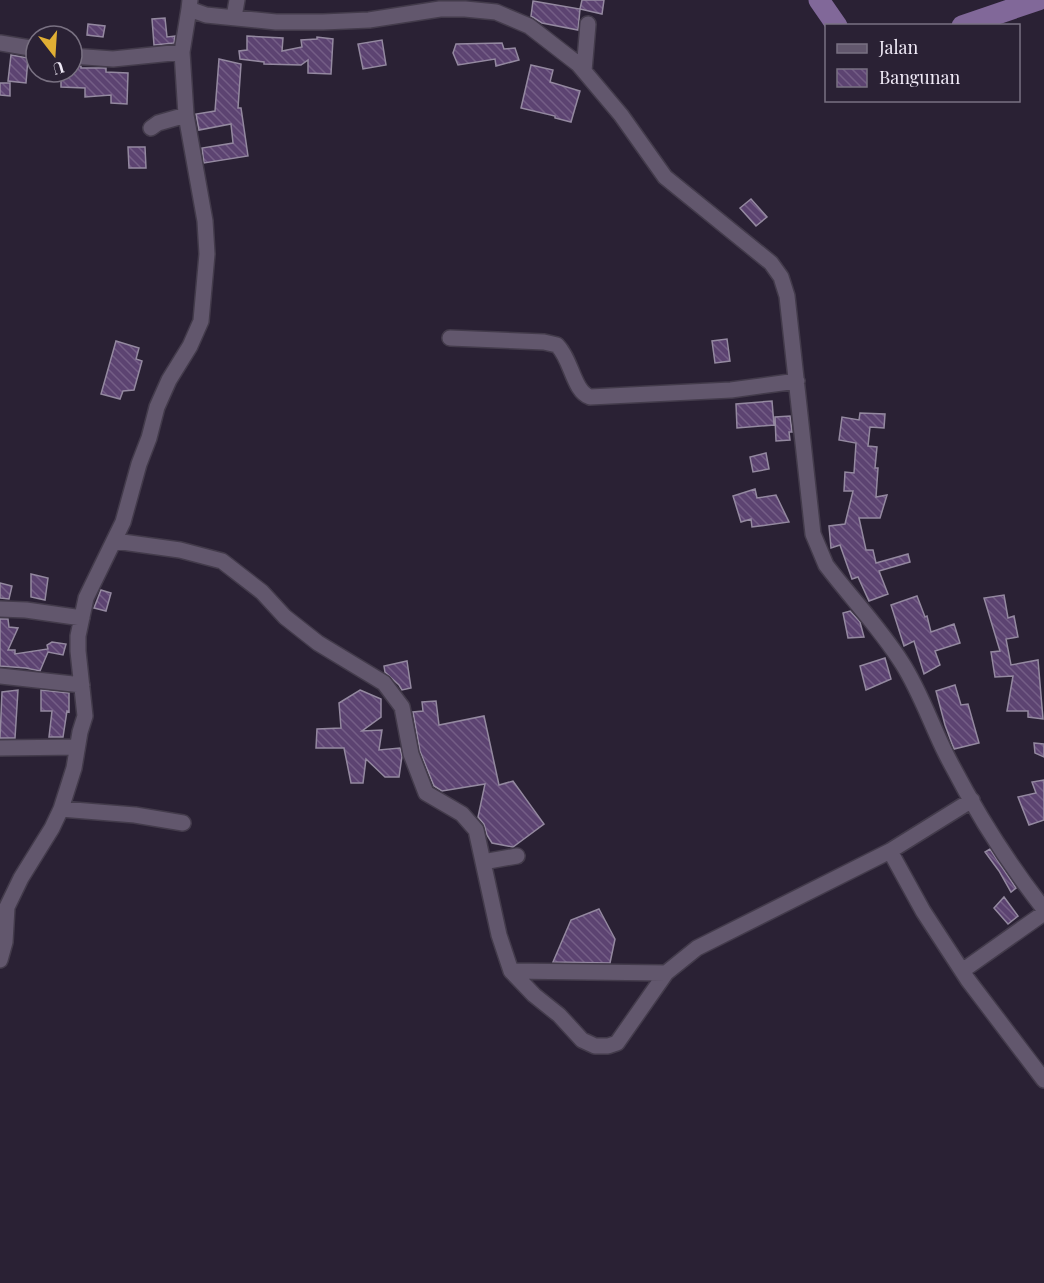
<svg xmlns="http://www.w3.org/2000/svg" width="1044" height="1283" font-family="'Playfair Display',serif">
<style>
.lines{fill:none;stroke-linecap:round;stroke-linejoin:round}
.river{stroke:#816899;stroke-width:21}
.building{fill:url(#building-back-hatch);stroke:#9489a0;stroke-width:1.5}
.minor-casing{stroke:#433b4b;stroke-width:18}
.minor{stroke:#62576d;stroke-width:15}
</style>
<defs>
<pattern id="building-back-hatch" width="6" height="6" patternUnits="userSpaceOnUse" patternTransform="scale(1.5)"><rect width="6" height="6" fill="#5c4371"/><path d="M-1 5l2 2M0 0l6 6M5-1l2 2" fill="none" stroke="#745e86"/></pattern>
</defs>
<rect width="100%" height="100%" fill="#2a2134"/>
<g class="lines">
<path class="river" d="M 819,0 L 837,26
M 962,26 L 1038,0"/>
</g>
<path class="building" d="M 582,0 L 604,0 L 602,14 L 580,9 Z
M 533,1 L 580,9 L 578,30 L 542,23 L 531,16 Z
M 165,18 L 167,37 L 175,36 L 174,43 L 154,45 L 152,19 Z
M 88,24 L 105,26 L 103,37 L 87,35 Z
M 247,36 L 283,38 L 282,51 L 302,47 L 301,40 L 317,39 L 317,37 L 333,39 L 331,74 L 308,73 L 308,60 L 301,65 L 264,64 L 264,62 L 240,59 L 239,51 L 247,50 Z
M 382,40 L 386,65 L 363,69 L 358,44 Z
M 502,43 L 504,49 L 515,48 L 519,60 L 496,66 L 495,59 L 458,65 L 453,53 L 456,44 Z
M 11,55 L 28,58 L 26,83 L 8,81 Z
M 219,59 L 241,64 L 238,108 L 241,108 L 248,156 L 204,163 L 202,148 L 233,143 L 231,124 L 199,130 L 196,114 L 215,111 Z
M 531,65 L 553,70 L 550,82 L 580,91 L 571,122 L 555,118 L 555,116 L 521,108 Z
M 72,66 L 81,66 L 81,68 L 106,68 L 106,72 L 128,73 L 127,104 L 111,103 L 111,95 L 85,97 L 85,88 L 61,87 L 61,72 L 72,72 Z
M 0,83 L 10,83 L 10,96 L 0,95 Z
M 128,147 L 145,147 L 146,168 L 129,168 Z
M 751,199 L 767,217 L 756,226 L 740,208 Z
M 727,339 L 730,361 L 715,363 L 712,341 Z
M 116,341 L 139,348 L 136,359 L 142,361 L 134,390 L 123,391 L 120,399 L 101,394 Z
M 772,401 L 774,425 L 737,428 L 736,404 Z
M 860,413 L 885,414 L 884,428 L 870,427 L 868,446 L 877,447 L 875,468 L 878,468 L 876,497 L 887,495 L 880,518 L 859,518 L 866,550 L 873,550 L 876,563 L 908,554 L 910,562 L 879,571 L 888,594 L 869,601 L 858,577 L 852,579 L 840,545 L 831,548 L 829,526 L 845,524 L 853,491 L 844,491 L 845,472 L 854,473 L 856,443 L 839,440 L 842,417 L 859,420 Z
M 790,416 L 792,432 L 789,432 L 790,440 L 776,441 L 775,417 Z
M 766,453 L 769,469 L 753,472 L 750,457 Z
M 755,489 L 757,498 L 776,495 L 789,522 L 752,527 L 751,519 L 741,522 L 733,496 Z
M 31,574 L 48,578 L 45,600 L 31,597 Z
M 0,583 L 12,586 L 9,599 L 0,598 Z
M 101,590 L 111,593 L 106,611 L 94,608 Z
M 1004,595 L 1008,618 L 1014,616 L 1018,637 L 1006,639 L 1011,665 L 1038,660 L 1043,719 L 1028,717 L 1028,711 L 1007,711 L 1013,676 L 995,677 L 991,652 L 1000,651 L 984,598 Z
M 917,596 L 925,617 L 927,616 L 931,632 L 954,624 L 960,643 L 935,651 L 940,665 L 924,674 L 914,641 L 904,646 L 891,605 Z
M 850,611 L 860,622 L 864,637 L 848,638 L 843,613 Z
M 0,619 L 8,619 L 9,627 L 18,628 L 8,650 L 15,650 L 15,654 L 48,649 L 47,645 L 52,642 L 66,644 L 63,655 L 48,652 L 40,671 L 26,668 L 0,666 Z
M 885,658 L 891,679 L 866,690 L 860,666 Z
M 407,661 L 411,688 L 402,690 L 399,685 L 385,672 L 384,666 Z
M 955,685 L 961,705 L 968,704 L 979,743 L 954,749 L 945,725 L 936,691 Z
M 18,690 L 15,738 L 0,738 L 2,692 Z
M 41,690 L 69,693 L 69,712 L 67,711 L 63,737 L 49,737 L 52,711 L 41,711 Z
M 360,690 L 381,699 L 381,717 L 362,731 L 382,730 L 379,750 L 400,748 L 402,756 L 399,777 L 385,777 L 366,759 L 363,783 L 351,783 L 344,748 L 316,748 L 317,729 L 341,728 L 339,703 Z
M 436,701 L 439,725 L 484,716 L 499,785 L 513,781 L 544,824 L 513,847 L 492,843 L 487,835 L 484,824 L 478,817 L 485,784 L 442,791 L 434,786 L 420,751 L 413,712 L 423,711 L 422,702 Z
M 1034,743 L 1044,744 L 1044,757 L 1035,753 Z
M 1044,780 L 1044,820 L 1029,825 L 1018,797 L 1036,793 L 1032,782 Z
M 990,849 L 1016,888 L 1011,892 L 999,871 L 985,852 Z
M 1004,897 L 1018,916 L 1008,924 L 994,908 Z
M 599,909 L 615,939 L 610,963 L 553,962 L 571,920 Z"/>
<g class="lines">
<g class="minor-casing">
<path id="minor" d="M 190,0 L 189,9 L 206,15 L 276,22 L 323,22 L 369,20 L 440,9 L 465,9 L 496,12 L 529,26 L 578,64 L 621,115 L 665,177 L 771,263 L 781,277 L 787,296 L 813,534 L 826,565 C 851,598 880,628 902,663 C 920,691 931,724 946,754 C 973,807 1007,862 1044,909
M 234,17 L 237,0
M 0,43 L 36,49
M 72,56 L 113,59 L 182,52
M 584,71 L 588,24
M 151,128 L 158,123 L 186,115
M 450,338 L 544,342 L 557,345 C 572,360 573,391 590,397 L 731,390 L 797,381
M 115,541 L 180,550 L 222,561 L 262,592 L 285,617 L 318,643 L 384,683 L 402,707 L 411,754 L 426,793 L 462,814 L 476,830 L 499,935 L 511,971 L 534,995 L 559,1015 L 582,1040 L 595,1046 L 608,1046 L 617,1043 L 666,973 L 697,948 L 890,851 L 972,800
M 0,609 L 26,610 L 82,618
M 0,676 L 82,685
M 0,748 L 77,747
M 61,809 L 135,815 L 183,823
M 890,851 L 923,911 L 968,980 L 1044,1080
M 483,862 L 517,856
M 0,960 L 5,942 L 7,907 L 21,878 L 52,828 L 61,809 L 74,768 L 80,732 L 85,716 L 78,651 L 78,636 L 86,598 L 123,522 L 139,464 L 149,438 L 157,407 L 169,380 L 190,346 L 201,321 L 207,254 L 205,221 L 186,115 L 182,52 L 189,9
M 511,971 L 666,973
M 962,971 L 1044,913"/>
</g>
<use href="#minor" class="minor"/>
</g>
<rect x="825" y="24" width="195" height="78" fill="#2a2134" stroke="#797182" stroke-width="1.5"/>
<rect x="837" y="44" width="30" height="9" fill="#62576d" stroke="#797182" stroke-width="1.5"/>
<text x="879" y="54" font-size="18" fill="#efe9f6">Jalan</text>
<rect x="837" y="69" width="30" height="18" fill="url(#building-back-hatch)" stroke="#797182" stroke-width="1.5"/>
<text x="879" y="84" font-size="18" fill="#efe9f6">Bangunan</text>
<g transform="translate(54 54) rotate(163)"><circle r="28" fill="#2a2134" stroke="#797182" stroke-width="1.5"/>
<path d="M0-4.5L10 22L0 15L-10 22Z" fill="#e1af34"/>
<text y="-9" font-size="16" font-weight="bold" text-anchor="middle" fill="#efe9f6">U</text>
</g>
</svg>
